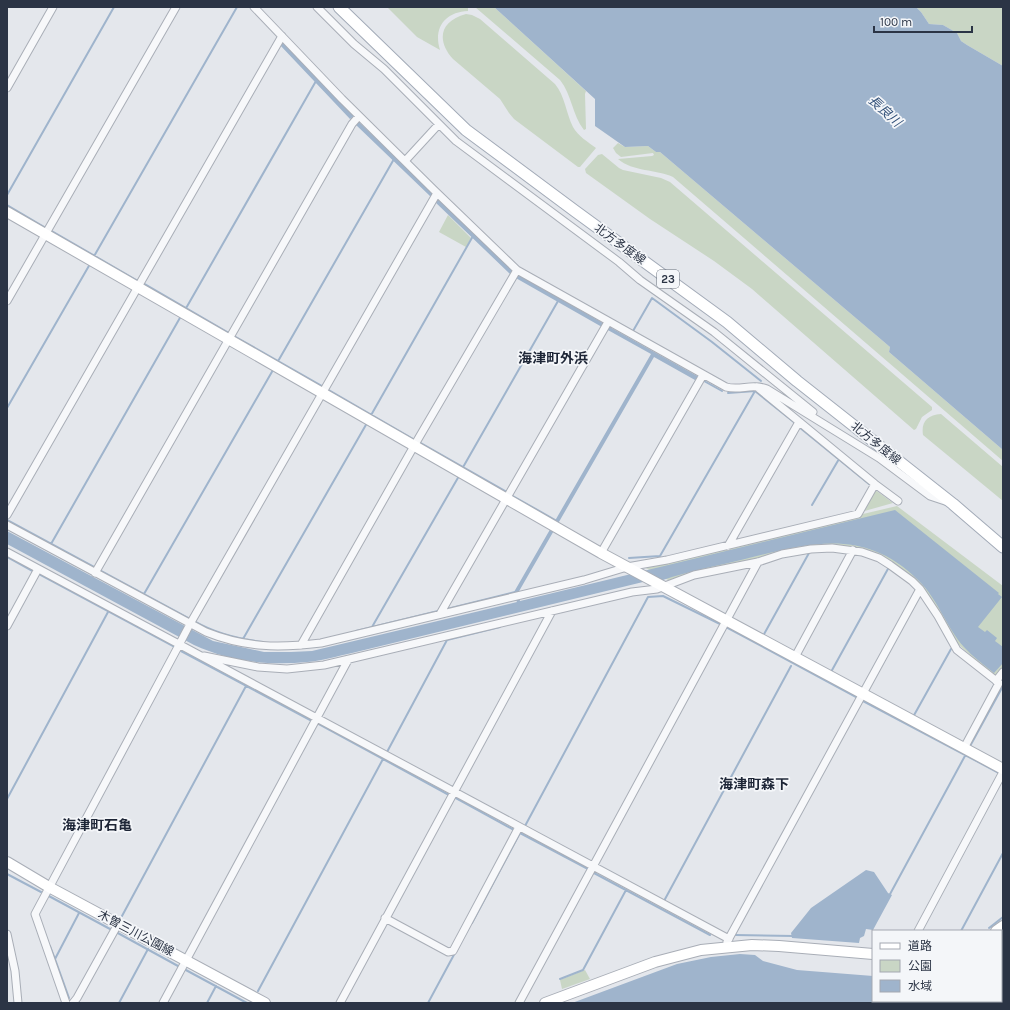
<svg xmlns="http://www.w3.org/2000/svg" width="1010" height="1010" font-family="Karla,'Noto Sans JP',sans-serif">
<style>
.green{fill:#c9d6c5}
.water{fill:#9fb4cc}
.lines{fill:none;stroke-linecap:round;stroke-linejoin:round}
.stream{stroke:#9fb4cc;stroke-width:2}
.street-casing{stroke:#a9aeb7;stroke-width:9}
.secondary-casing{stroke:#a9aeb7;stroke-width:12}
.primary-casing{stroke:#a3abb8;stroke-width:13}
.street{stroke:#f7f8fa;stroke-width:7}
.secondary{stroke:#fff;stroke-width:10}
.primary{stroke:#fff;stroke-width:11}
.labels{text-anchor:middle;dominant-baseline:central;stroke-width:3.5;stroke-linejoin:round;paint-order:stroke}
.shield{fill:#f4f6f9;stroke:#676e7b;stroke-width:1}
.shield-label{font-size:11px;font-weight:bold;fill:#2b3445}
.street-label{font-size:12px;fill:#2b3445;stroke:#f4f6f9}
.water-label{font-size:13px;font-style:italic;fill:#34527a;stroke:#f4f6f9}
.quarter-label{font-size:14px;font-weight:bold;fill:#1d2536;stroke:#f4f6f9}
</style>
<rect width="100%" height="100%" fill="#e4e7ec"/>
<path class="green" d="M 387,7 L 468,7 L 468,11 C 445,12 433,28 440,50 L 417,37 Z
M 475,7 L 494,7 L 586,91 L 585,94 L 586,129 L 584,130 C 572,115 572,95 560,80 Z
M 916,7 L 1003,7 L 1003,66 L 967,45 L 961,41 L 957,33 L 943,25 L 929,24 L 921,12 Z
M 466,14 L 472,15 L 480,19 L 555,84 C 565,96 566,113 573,127 C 578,136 588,142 596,148 L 580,167 L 578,167 L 514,119 L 509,113 L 500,99 L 453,59 C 436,40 440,21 466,14 Z
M 618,143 L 625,147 L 648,146 L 656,152 L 660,152 L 890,347 L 889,352 L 1003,450 L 1003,461 L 673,177 C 656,169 633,172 618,159 L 652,156 L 654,155 L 653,153 L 621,157 L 616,153 L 613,148 Z
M 602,154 L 619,168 L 623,170 L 661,178 L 670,182 L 932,407 L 932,410 L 922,417 L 916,429 L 914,430 L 752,289 L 714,261 L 650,219 L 586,173 L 585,169 L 598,155 Z
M 448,215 L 471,238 L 466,247 L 439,232 Z
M 941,414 L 1003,467 L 1003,501 L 923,435 C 921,422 927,415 941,414 Z
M 874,489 L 893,503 L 861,512 Z
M 897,506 L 1003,586 L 1003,667 L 995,677 L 958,644 L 934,606 L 894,564 L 835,545 L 758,559 L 670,581 L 642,566 Z
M 585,970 L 590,979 L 562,989 L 560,980 Z"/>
<path class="water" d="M 494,7 L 916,7 L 921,12 L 929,24 L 943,25 L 957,33 L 961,41 L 967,45 L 1003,66 L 1003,450 L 889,352 L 890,347 L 660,152 L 656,152 L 648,146 L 625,147 L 595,126 L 595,99 Z
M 283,42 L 354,116 L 350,119 L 279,44 Z
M 358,121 L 433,193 L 431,197 L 355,124 Z
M 439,198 L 513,269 L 510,274 L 434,201 Z
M 517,274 L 603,323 L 602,327 L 514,277 Z
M 608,326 L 699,377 L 695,380 L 654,357 L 518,593 L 520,601 L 895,510 L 999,593 L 998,594 L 1002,597 L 978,627 L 985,632 L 987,630 L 997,638 L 995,641 L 1003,647 L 1003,663 L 994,673 C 984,665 973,657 964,647 C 946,627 938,599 918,580 C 864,527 810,543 745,559 C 717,566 689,571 663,580 L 643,582 L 352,653 C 337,656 322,661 307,662 C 268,666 229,661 194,645 L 7,544 L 7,531 L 213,641 L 264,652 L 291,652 L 312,651 L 517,602 L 513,594 L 514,592 L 651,354 L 606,329 Z
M 866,870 L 874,872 L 888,893 L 892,895 L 873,930 L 866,929 L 864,936 L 860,938 L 859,943 L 792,938 L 791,933 L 811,908 Z
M 740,954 L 755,955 L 763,961 L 797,970 L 873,976 L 873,1001 L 937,1001 L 939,1003 L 572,1003 L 677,964 L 711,957 Z"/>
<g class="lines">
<path class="stream" d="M 7,195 L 114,7
M 7,205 L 46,228
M 50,230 L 138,281
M 93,258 L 237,7
M 143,283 L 229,333
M 185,310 L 316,81
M 633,331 L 652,298 L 712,342 L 761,381
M 234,336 L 322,386
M 277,363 L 394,159
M 704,381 L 722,391
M 327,389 L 415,440
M 728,393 L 755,391 L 795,423
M 7,408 L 90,264
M 370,417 L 473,236
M 799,427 L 869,484
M 419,442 L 507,492
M 462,469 L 558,301
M 511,495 L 557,521
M 812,505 L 839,459
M 7,520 L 94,567
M 51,544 L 181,316
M 7,557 L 34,572
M 629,558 L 660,556 L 755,391
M 101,571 L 188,618
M 39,574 L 175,647
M 144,594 L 273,370
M 447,609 L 515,592
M 196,622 C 217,634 240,639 263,642
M 372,627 L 459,476
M 726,627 L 858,698
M 356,631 L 438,611
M 763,636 L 809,553
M 243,639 L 367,423
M 181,651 L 312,721
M 831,672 L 889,567
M 863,701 L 999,773
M 913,717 L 951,649
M 317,723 L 449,795
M 969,748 L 1003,686
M 387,752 L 447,640 L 500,627
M 454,797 L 514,830
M 7,799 L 108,612
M 525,826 L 648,597 L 663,596 L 720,624
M 520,833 L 588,869
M 594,873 L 710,935
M 7,874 L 41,892
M 47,895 L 110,929
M 889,896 L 966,754
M 664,901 L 791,666
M 122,916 L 246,686
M 472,923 L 520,833
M 989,928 L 1003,917
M 961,931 L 1003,853
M 116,932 L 178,966
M 735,935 L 793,936
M 50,946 L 55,959 L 79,913
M 55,959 L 69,998
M 184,969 L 247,1003
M 560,979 L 583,970 L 626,890
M 258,991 L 383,759
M 119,1003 L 148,949
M 207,1003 L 216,986
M 428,1003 L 456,951"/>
<g class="street-casing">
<path id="street" d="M 254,7 L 342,99 L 434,190 L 517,270 L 726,387 C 741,391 751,383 767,389 L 879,458 L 930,496 L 945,501
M 317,7 L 354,44 L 384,69 L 456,141 L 619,262 L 640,280 L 714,332 L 813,412
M 7,88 L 53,7
M 405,161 L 439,124
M 7,301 L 176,7
M 757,387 L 875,484 L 898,501
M 7,515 L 282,36
M 7,525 L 206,632 C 246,648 279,648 321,643 L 584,580 L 627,567 L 667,560 L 858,514 L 875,484
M 728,546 L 799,422
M 7,552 L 729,939
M 601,553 L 703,375
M 95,573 L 352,124 L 359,116
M 440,614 L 608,322
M 7,626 L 38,569
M 301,645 L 414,446 L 517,270
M 204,656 L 258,667 L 287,669 L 324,665 L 632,592 L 657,589 L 694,575 L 758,562 L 782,554 L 811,549 L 832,548 L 862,552 L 879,558 L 890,565 L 912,581 L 920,589 L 938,616 L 957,650 L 999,683 L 964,748
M 795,657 L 853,550
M 996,681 L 1003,672
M 385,918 L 448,952 L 453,951 L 519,827
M 918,931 L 1003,772
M 7,934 L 15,971 L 18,1003
M 727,942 L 920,589
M 964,1001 L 965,1003
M 66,1003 L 35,914 L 179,645 L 190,624 L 437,193
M 73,1003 L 77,998 L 118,924
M 163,1003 L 348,660
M 340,1003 L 552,611
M 519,1003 L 758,562"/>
</g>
<g class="secondary-casing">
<path id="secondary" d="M 7,212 L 601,553 L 1003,769
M 7,862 L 49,887 L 265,1003
M 996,931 L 1003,926
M 545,1003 L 655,962 L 701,950 L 752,945 L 779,946 L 873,954"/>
</g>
<g class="primary-casing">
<path id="primary" d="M 339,7 L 466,130 L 575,211 L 727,322 L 797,381 L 953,504 L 1003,547"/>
</g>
<use href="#street" class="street"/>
<use href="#secondary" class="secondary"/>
<use href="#primary" class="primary"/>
</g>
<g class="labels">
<rect class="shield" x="657" y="270" width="22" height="18" rx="3"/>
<g class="shield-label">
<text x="668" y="279">23</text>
</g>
<g class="street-label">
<text transform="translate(620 244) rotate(36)">北方多度線</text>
<text transform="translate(876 443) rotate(39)">北方多度線</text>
<text transform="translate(136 933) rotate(28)">木曽三川公園線</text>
</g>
<g class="water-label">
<text transform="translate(885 111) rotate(42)">長良川</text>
</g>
<g class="quarter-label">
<text x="553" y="358">海津町外浜</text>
<text x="754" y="784">海津町森下</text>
<text x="97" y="825">海津町石亀</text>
</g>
</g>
<rect width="1010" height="1010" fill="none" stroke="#2b3445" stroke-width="16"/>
<rect x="872" y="930" width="130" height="72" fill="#f4f6f9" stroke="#a4a8b1"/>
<rect x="880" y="943" width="20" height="6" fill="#ffffff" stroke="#a4a8b1"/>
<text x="908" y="950" font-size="12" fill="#2b3445">道路</text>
<rect x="880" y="960" width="20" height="12" fill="#c9d6c5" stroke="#a4a8b1"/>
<text x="908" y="970" font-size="12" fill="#2b3445">公園</text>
<rect x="880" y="980" width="20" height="12" fill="#9fb4cc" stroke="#a4a8b1"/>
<text x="908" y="990" font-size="12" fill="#2b3445">水域</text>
<path d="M874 26v6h98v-6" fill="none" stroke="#2b3445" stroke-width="2"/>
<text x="880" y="26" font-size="12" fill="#2b3445" stroke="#f4f6f9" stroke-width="3" paint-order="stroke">100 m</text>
</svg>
